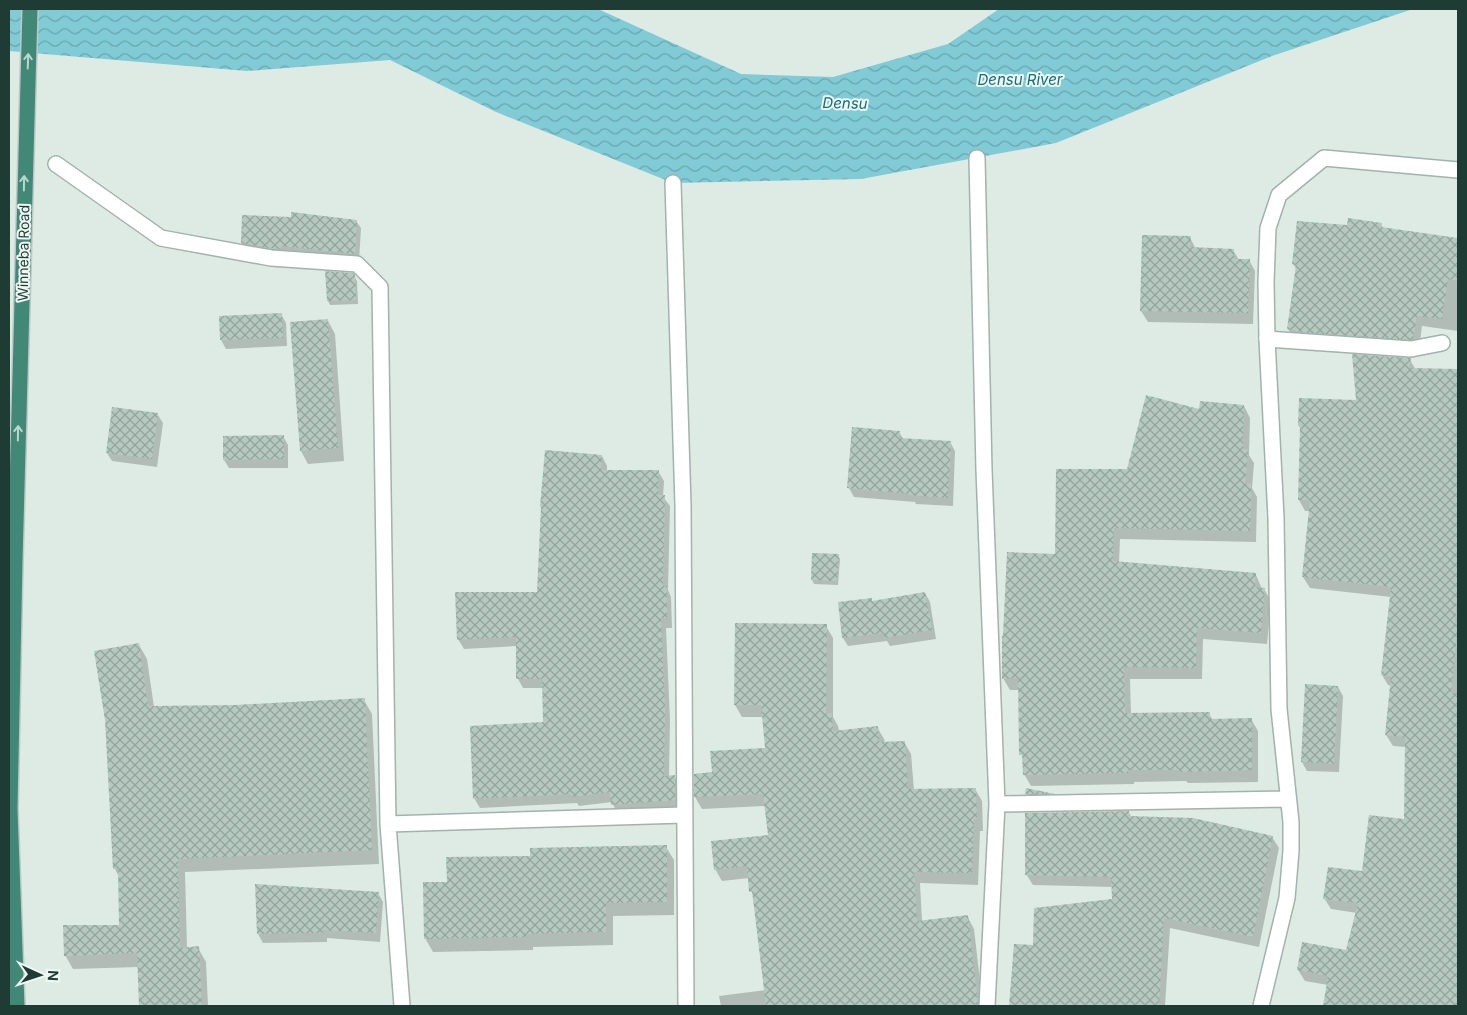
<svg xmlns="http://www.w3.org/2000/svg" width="1467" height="1015" font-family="Inter,sans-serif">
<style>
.water{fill:url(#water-waves)}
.shadow{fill:#0003}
.building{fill:url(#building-cross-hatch)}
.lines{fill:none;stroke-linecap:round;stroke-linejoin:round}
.service-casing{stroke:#a1b3ac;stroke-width:18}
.minor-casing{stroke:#a1b3ac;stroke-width:18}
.trunk-casing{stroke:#c0c8c6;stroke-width:18}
.service{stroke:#fff;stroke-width:15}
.minor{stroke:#fff;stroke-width:15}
.trunk{stroke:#428876;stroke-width:15}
.oneway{stroke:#bad6ce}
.labels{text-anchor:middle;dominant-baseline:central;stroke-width:4;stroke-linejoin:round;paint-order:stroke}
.street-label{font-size:14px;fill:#1e3c33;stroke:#eef7f3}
.water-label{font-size:15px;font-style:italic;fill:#136e7c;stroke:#eef7f3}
</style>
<defs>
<pattern id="water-waves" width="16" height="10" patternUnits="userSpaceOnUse" patternTransform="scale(1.25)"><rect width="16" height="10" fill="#80cbd6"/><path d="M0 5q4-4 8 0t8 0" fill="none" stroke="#68a6ae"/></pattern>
<pattern id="building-cross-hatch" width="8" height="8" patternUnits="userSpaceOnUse" patternTransform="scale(1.25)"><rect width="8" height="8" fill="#b6c9c0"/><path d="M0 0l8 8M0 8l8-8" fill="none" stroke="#93a49d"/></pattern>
</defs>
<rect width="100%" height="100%" fill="#deebe5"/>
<path class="water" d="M 9,9 L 598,9 L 741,74 L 833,77 L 948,44 L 999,9 L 1413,9 L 1272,56 L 1056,143 L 861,179 L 673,183 L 496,112 L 390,60 L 247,71 L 9,51 Z"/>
<path class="shadow" d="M 356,221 L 361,228 L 359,262 L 247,251 L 242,243 Z
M 1381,224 L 1383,228 L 1458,239 L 1458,331 L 1422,326 L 1419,350 L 1295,340 L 1288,329 L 1297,270 L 1293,264 L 1348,226 Z
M 1190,238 L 1196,249 L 1233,250 L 1239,260 L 1249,260 L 1255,271 L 1253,324 L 1148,322 L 1141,311 Z
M 354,276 L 357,281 L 358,304 L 330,305 L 328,301 Z
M 281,314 L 286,323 L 287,346 L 226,349 L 221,340 Z
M 328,321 L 335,334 L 344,461 L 308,464 L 301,451 Z
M 1410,360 L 1416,370 L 1458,370 L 1458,1006 L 1324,1006 L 1328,985 L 1305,981 L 1298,970 L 1347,951 L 1357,913 L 1331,909 L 1324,898 L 1363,873 L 1405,820 L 1406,747 L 1393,746 L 1386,735 L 1391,686 L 1388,685 L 1382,675 L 1391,597 L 1310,588 L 1303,577 L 1310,511 L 1305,511 L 1299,500 L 1301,430 L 1299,426 L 1358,402 Z
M 1244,406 L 1250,418 L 1249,455 L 1254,463 L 1252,488 L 1257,497 L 1256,542 L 1120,539 L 1119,563 L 1256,575 L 1262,589 L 1264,589 L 1271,601 L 1267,644 L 1203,639 L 1202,679 L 1130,679 L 1131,714 L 1209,714 L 1213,720 L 1251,719 L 1258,731 L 1258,782 L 1188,783 L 1186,781 L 1134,782 L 1134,784 L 1031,786 L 1024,774 L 1024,759 L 1021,754 L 1019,690 L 1010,690 L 1003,678 L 1056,555 L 1128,470 L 1200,410 Z
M 158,415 L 163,423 L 157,467 L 112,461 L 107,453 Z
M 899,432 L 904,440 L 950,442 L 955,451 L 953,506 L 916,504 L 915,502 L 854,497 L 849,488 Z
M 283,436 L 288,445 L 288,468 L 229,468 L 224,460 Z
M 602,456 L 607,466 L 607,471 L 658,471 L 664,481 L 663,497 L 670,506 L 668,590 L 671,597 L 672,628 L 666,628 L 670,720 L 669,777 L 675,777 L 680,786 L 680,810 L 618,815 L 612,802 L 579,806 L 577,803 L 480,808 L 474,798 L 545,724 L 543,688 L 523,688 L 518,679 L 517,646 L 464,649 L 458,639 L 538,593 Z
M 838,555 L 840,559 L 838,585 L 814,584 L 812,580 Z
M 925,593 L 930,602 L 936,639 L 890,646 L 887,641 L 848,646 L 843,638 L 871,599 L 873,602 Z
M 826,626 L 833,638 L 833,717 L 838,726 L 839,731 L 877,727 L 884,739 L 885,743 L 904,742 L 911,754 L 914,790 L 975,789 L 982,801 L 983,831 L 980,831 L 978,885 L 920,883 L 922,921 L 967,916 L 974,929 L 983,1006 L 721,1006 L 719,996 L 766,990 L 755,898 L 751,891 L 749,878 L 722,881 L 715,869 L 770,836 L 766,806 L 702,809 L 695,797 L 695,775 L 713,774 L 767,749 L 763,717 L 742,717 L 735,705 Z
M 139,645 L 147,659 L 154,707 L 235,706 L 364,700 L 372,714 L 379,864 L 185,872 L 187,948 L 198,948 L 206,962 L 208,1006 L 141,1006 L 139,967 L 73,969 L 65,955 L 121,927 L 119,877 L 115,869 Z
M 1338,687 L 1343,696 L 1339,772 L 1307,771 L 1302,762 Z
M 1027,790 L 1054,795 L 1061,807 L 1034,807 L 1027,794 Z
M 1129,812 L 1131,817 L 1272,837 L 1279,848 L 1259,947 L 1170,928 L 1165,1006 L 1010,1006 L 1015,945 L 1034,946 L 1114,901 L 1113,887 L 1033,885 L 1026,874 Z
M 666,847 L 674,860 L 674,915 L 613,916 L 613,945 L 533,947 L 533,950 L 433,952 L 425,938 L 448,883 L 532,857 Z
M 378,893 L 383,902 L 380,942 L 327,938 L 327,942 L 263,943 L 258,934 Z"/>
<path class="building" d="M 291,212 L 357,220 L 355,254 L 281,246 L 281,249 L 269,248 L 241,243 L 242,215 L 291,217 Z
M 1348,218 L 1382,223 L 1381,227 L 1458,238 L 1458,281 L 1448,279 L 1442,319 L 1417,316 L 1413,339 L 1410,340 L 1309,333 L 1287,329 L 1296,265 L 1292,264 L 1297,221 L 1347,225 Z
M 1142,235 L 1191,236 L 1190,247 L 1234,249 L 1234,259 L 1250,259 L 1248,313 L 1140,311 Z
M 325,271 L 353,273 L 355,275 L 356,300 L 327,301 Z
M 282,313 L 283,338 L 220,340 L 219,316 Z
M 328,319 L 338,448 L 300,451 L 290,322 Z
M 1352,354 L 1411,358 L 1409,368 L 1458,369 L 1458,587 L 1455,624 L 1458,624 L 1451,693 L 1458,693 L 1458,1006 L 1323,1006 L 1328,976 L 1297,970 L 1302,942 L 1346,950 L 1358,903 L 1323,899 L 1328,867 L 1362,871 L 1369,815 L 1404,819 L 1405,737 L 1385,735 L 1391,676 L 1381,675 L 1391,587 L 1302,577 L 1310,500 L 1298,500 L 1300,426 L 1298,426 L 1299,398 L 1356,400 Z
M 1146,395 L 1199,409 L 1200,401 L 1244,405 L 1243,449 L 1248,450 L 1245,484 L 1251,484 L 1250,531 L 1114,528 L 1113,561 L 1256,573 L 1255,587 L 1265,588 L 1261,633 L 1197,628 L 1196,668 L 1124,667 L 1125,711 L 1126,713 L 1210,712 L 1210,719 L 1252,718 L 1252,770 L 1180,772 L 1180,770 L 1128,770 L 1128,773 L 1023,775 L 1022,755 L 1019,755 L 1018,678 L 1002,679 L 1002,636 L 1003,635 L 1007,552 L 1055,554 L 1056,469 L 1127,469 Z
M 112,407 L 158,413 L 152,459 L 106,453 Z
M 852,427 L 900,431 L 899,438 L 951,441 L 948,498 L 909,495 L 910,494 L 847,488 Z
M 284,435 L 284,459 L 223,460 L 223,436 Z
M 545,450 L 602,455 L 601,470 L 659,470 L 658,495 L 665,495 L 663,586 L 667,586 L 667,618 L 661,618 L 665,709 L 664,776 L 675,775 L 675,800 L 611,805 L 610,792 L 572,797 L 571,794 L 473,799 L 470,726 L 543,722 L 542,679 L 516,679 L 516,637 L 457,640 L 455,592 L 537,592 L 541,507 L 540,507 Z
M 812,553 L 839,554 L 837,581 L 811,580 Z
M 925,592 L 932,630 L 884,638 L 883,633 L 842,638 L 838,602 L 872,598 L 872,601 Z
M 735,623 L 827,624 L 826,714 L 832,713 L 833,731 L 878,726 L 879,742 L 905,741 L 908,789 L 976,788 L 977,819 L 974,819 L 972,873 L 914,872 L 917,921 L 968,915 L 978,1004 L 963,1006 L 766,1006 L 752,891 L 749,892 L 747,866 L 714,870 L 711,841 L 768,835 L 763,794 L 694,797 L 694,774 L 712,772 L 710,751 L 765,748 L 761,705 L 734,705 Z
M 139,643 L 148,706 L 235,705 L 365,698 L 372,850 L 178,859 L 180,948 L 199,946 L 202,1005 L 139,1006 L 137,953 L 64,956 L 63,925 L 119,925 L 118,869 L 113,869 L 105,720 L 94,651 Z
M 1305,684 L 1338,686 L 1334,764 L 1301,762 Z
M 1026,788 L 1055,794 L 1025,794 Z
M 1129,811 L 1129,816 L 1193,818 L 1273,836 L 1253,937 L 1164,918 L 1159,1006 L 1009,1006 L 1014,944 L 1033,945 L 1034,908 L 1112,899 L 1111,877 L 1025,875 L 1025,813 Z
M 667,845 L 667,902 L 606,903 L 606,932 L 526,934 L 526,937 L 424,939 L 423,882 L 447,882 L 446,857 L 530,856 L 530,848 Z
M 255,884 L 379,892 L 376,933 L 322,930 L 323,933 L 257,934 Z"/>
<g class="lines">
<g class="service-casing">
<path id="service" d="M 1267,339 L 1411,349 L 1442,343"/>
</g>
<g class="minor-casing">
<path id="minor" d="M 977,158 L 984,470 L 997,804 L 987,1006
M 56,164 L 161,238 L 271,258 L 357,264 L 380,287 L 388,824 L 402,1006
M 673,183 L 683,505 L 686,1006
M 997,804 L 1288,799
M 388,824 L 684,815
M 1261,1006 L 1287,898 L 1291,851 L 1291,822 L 1279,709 L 1276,518 L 1267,339 L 1266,282 L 1268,228 L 1279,195 L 1324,158 L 1458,170"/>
</g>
<g class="trunk-casing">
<path id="trunk" d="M 17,1006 L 10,809 L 15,561 L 30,9"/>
</g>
<use href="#service" class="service"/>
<use href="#minor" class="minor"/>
<use href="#trunk" class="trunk"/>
</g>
<defs><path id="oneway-shaft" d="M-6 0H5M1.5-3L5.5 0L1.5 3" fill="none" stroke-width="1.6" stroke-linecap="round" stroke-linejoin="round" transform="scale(1.25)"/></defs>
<g class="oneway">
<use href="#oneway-shaft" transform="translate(28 61) rotate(-88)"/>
<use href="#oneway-shaft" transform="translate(24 183) rotate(-89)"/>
<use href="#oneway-shaft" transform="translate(18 433) rotate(-89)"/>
</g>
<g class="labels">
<g class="street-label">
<text transform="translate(23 253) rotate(-89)">Winneba Road</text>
</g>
<g class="water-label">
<text x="1020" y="79">Densu River</text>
<text transform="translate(845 103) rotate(1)">Densu</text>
</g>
</g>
<rect width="1467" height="1015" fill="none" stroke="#1e3c33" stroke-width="20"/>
<g transform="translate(40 975) rotate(93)" stroke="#eef7f3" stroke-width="4" paint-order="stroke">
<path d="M0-4L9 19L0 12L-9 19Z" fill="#1e3c33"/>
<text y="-8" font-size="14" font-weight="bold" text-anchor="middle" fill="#1e3c33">N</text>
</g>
</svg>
